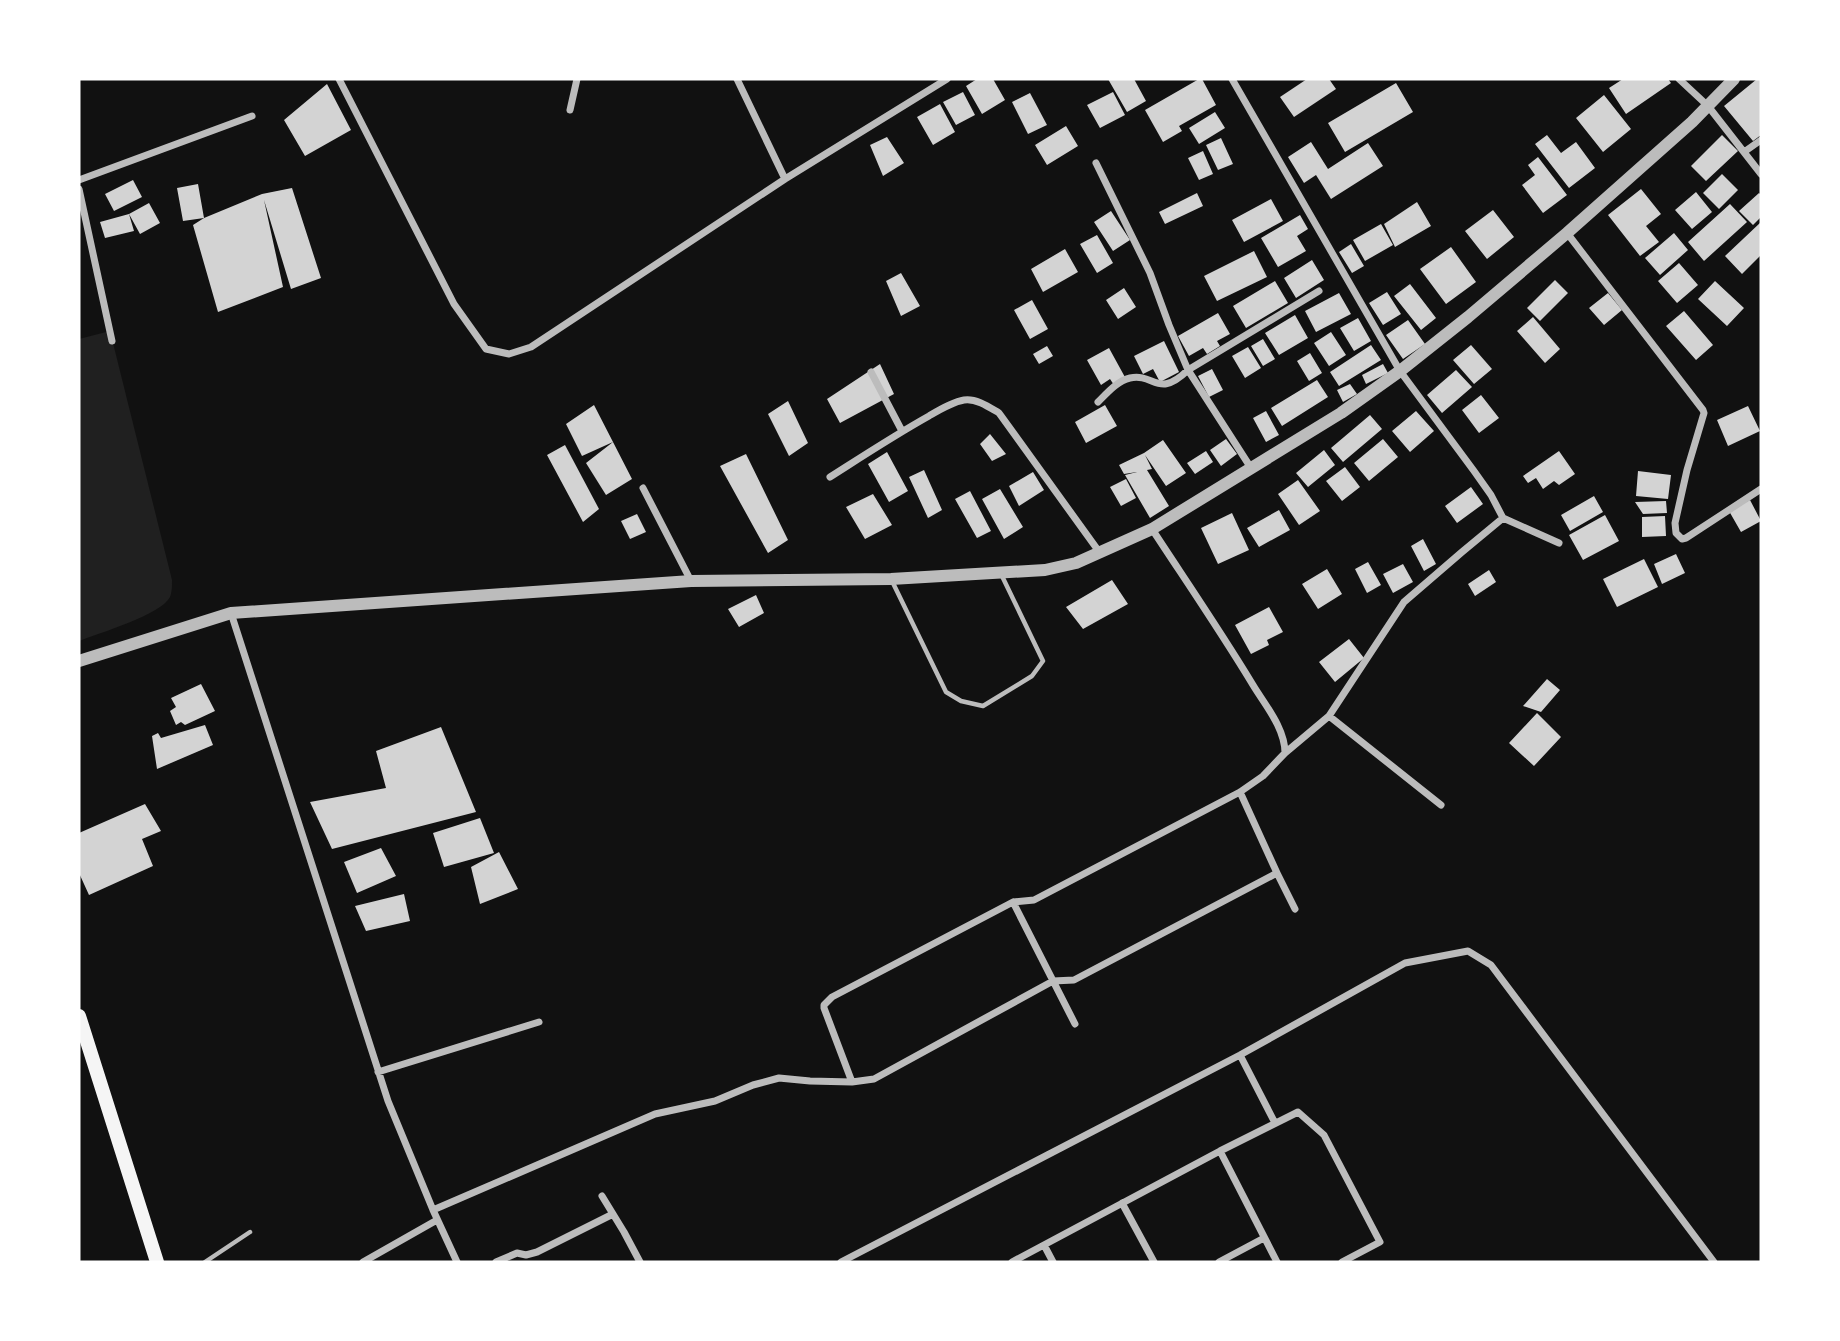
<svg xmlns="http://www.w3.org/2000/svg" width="1840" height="1341" font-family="Ubuntu,sans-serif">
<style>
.green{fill:#202020}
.building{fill:#d3d3d3}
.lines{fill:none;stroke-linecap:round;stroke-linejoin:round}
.service{stroke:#bcbcbc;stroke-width:4.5}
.minor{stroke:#bcbcbc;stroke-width:7}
.tertiary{stroke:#bcbcbc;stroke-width:12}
.secondary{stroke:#f5f5f5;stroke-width:14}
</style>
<rect width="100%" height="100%" fill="#111"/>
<path class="green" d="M 110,331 L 172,580 C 172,585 172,593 170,597 C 161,615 99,633 79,641 L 79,339 Z"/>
<path class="building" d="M 977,79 L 993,79 L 1005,100 L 982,114 L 966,86 Z
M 1108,79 L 1134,79 L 1146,101 L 1127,112 Z
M 1199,79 L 1202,79 L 1216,105 L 1179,126 L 1182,131 L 1163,142 L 1145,110 Z
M 1307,79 L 1329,79 L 1336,89 L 1294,117 L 1280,97 Z
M 1623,79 L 1668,79 L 1671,83 L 1626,114 L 1609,88 Z
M 1757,79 L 1761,79 L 1761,135 L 1753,141 L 1724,106 Z
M 1396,83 L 1413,112 L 1345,152 L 1328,123 Z
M 327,84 L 351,130 L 305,156 L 284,120 Z
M 963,92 L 975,115 L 956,125 L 943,102 Z
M 1113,92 L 1125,115 L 1100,128 L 1087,105 Z
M 1030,93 L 1047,125 L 1028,134 L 1012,102 Z
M 1604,95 L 1631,129 L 1603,152 L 1576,118 Z
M 940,104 L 955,132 L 933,145 L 917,117 Z
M 1215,112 L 1225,128 L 1199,144 L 1189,128 Z
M 1066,126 L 1078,146 L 1047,165 L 1035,145 Z
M 1547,135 L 1561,153 L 1576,142 L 1595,168 L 1569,188 L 1535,144 Z
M 1722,135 L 1738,151 L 1706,181 L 1691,166 Z
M 887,137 L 904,163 L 883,176 L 870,145 Z
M 1221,138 L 1233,164 L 1218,170 L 1206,145 Z
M 1311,142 L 1328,169 L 1368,143 L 1383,166 L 1331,199 L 1316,175 L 1304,183 L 1288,157 Z
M 1203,151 L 1213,174 L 1199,180 L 1188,158 Z
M 1538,157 L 1567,195 L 1543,213 L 1522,185 L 1535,175 L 1528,165 Z
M 1722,174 L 1738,190 L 1719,209 L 1703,193 Z
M 133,180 L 142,197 L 114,211 L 105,194 Z
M 198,184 L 204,218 L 183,221 L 177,188 Z
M 292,188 L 321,278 L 291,289 L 264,200 L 283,287 L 218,312 L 193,225 L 204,218 L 262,194 Z
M 1641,189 L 1661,214 L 1646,226 L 1659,242 L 1640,256 L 1608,215 Z
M 1696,192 L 1712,212 L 1692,229 L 1675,210 Z
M 1197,193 L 1203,206 L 1165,224 L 1159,212 Z
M 1759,193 L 1761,195 L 1761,217 L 1753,225 L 1739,211 Z
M 1271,199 L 1283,221 L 1244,242 L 1232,220 Z
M 1417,202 L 1431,226 L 1395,247 L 1384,224 Z
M 149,203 L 160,223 L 140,234 L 129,214 L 134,231 L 105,238 L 100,222 L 129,214 Z
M 1730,204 L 1747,222 L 1704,261 L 1688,242 Z
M 1493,210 L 1514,237 L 1487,259 L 1465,231 Z
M 1111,211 L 1130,240 L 1113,251 L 1094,222 Z
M 1300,215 L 1308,229 L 1297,236 L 1306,251 L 1278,267 L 1261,238 Z
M 1761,222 L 1761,255 L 1742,274 L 1725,256 Z
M 1381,224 L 1393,245 L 1365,261 L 1353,240 Z
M 1674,233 L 1688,250 L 1660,275 L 1645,258 Z
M 1097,235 L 1113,263 L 1097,273 L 1080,244 Z
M 1351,244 L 1364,266 L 1352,273 L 1339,252 Z
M 1451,247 L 1476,282 L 1446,304 L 1420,269 Z
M 1065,249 L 1078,272 L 1043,292 L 1031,269 Z
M 1254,251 L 1267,277 L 1217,301 L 1204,276 Z
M 1312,260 L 1324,280 L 1296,298 L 1284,278 Z
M 1679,263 L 1698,285 L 1677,303 L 1658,281 Z
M 901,273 L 920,306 L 901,316 L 886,281 Z
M 1555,280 L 1568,293 L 1540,321 L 1527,308 Z
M 1275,281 L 1288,303 L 1246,328 L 1233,306 Z
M 1715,281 L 1744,308 L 1727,326 L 1698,299 Z
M 1410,284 L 1436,318 L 1421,330 L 1394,296 Z
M 1124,288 L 1136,307 L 1118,319 L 1106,300 Z
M 1387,292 L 1401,314 L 1383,325 L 1369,303 Z
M 1339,293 L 1351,314 L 1316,332 L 1305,311 Z
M 1608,293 L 1622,310 L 1604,325 L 1589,308 Z
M 1032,300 L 1048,329 L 1030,339 L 1014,310 Z
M 1684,311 L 1713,345 L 1696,360 L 1666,326 Z
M 1218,313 L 1230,334 L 1217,341 L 1220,346 L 1207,354 L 1203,348 L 1189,356 L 1178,336 Z
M 1295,315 L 1308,338 L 1279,355 L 1265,333 Z
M 1533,317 L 1560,349 L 1545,363 L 1517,331 Z
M 1358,318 L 1371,341 L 1354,351 L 1340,328 Z
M 1408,320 L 1425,344 L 1403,359 L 1386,335 Z
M 1331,332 L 1346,355 L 1329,366 L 1314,343 Z
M 1263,339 L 1275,359 L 1263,366 L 1251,346 Z
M 1164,341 L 1179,372 L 1160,382 L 1153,369 L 1143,374 L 1134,356 Z
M 1371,345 L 1381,360 L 1339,386 L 1330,372 Z
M 1471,345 L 1492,369 L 1474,384 L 1453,360 Z
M 1047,346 L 1053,356 L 1039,364 L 1033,354 Z
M 1248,347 L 1261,368 L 1245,378 L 1232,356 Z
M 1109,348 L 1126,379 L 1114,385 L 1110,379 L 1101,385 L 1087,360 Z
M 1310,353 L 1322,373 L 1309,381 L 1297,361 Z
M 880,364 L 894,394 L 840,423 L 827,399 Z
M 1383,364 L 1388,373 L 1366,384 L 1362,375 Z
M 1212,369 L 1223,390 L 1209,397 L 1198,376 Z
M 1456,370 L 1472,387 L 1442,413 L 1427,395 Z
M 1317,380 L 1328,397 L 1282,426 L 1271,408 Z
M 1350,384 L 1357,394 L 1343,402 L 1337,390 Z
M 1481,395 L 1499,418 L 1479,433 L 1462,410 Z
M 788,401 L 808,443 L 789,456 L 768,414 Z
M 594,405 L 613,442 L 582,456 L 566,424 Z
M 1105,405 L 1117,426 L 1086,443 L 1075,422 Z
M 1748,406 L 1760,431 L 1728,446 L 1717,420 Z
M 1266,411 L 1279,435 L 1266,442 L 1253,418 Z
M 1416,411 L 1434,431 L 1410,452 L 1392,431 Z
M 1370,415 L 1382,429 L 1343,462 L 1331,448 Z
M 990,434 L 1006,454 L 992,461 L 980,444 Z
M 1226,439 L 1237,454 L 1221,466 L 1210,450 Z
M 1383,439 L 1398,457 L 1369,481 L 1354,463 Z
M 1163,440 L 1186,473 L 1166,486 L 1145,455 L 1152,469 L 1147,470 L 1169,506 L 1150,518 L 1125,475 L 1137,472 L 1124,474 L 1119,465 L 1144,453 Z
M 613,442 L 632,479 L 606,495 L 586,463 Z
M 565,445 L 599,509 L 583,522 L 547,455 Z
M 1324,450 L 1335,465 L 1308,487 L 1296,473 Z
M 1206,451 L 1213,462 L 1195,474 L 1187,463 Z
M 1559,451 L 1575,474 L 1559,485 L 1554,481 L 1543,489 L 1536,478 L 1528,483 L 1523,476 Z
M 887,452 L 908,491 L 889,502 L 868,464 Z
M 746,454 L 788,540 L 768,553 L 720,466 Z
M 1345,467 L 1360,487 L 1342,501 L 1326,481 Z
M 924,470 L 942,510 L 928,518 L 909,477 Z
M 1638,471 L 1671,475 L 1668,499 L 1636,496 Z
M 1033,472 L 1044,490 L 1019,506 L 1009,486 Z
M 1126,479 L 1136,498 L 1121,506 L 1110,487 Z
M 1298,480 L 1320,511 L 1299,525 L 1278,494 Z
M 1471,487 L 1483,504 L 1457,523 L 1445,506 Z
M 1000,489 L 1023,527 L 1004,539 L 982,499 Z
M 970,491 L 991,531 L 977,538 L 955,499 Z
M 873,494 L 892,525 L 865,539 L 846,507 Z
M 1594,496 L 1603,512 L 1570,531 L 1561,515 Z
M 1750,500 L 1761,521 L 1741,532 L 1729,511 Z
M 1666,501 L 1667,513 L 1643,514 L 1635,502 Z
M 1279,510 L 1290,530 L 1259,547 L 1247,528 Z
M 1232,513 L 1249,550 L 1218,564 L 1201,528 Z
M 637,514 L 646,532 L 630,539 L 621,521 Z
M 1605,515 L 1619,541 L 1583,560 L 1569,535 Z
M 1665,516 L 1666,536 L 1642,537 L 1642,517 Z
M 1423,539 L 1436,564 L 1424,571 L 1411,546 Z
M 1676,554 L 1685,573 L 1662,584 L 1654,564 Z
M 1644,559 L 1658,587 L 1617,607 L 1603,579 Z
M 1368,562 L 1381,585 L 1367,593 L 1355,569 Z
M 1403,564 L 1413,582 L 1393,593 L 1383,574 Z
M 1327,569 L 1342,594 L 1318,609 L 1302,584 Z
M 1489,570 L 1496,582 L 1475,596 L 1468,584 Z
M 1112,580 L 1128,604 L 1083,629 L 1066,607 Z
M 756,595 L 764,613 L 739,627 L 728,609 Z
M 1269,607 L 1283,632 L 1267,640 L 1269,645 L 1251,654 L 1235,625 Z
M 1349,639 L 1364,658 L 1335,682 L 1319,662 Z
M 1547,679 L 1560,690 L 1541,712 L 1523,706 Z
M 201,684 L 215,711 L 185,725 L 181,722 L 176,725 L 170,711 L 176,707 L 171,698 Z
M 1537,713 L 1561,737 L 1534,766 L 1509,743 Z
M 205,725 L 213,745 L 157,769 L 152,736 L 158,733 L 161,738 Z
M 441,727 L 476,812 L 332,849 L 310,802 L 386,788 L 376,751 Z
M 145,804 L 161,831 L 142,839 L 153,866 L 89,895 L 79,873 L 79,833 Z
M 480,818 L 494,853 L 444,867 L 433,833 Z
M 381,848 L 396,876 L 357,893 L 344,862 Z
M 499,852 L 518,889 L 480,904 L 471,867 Z
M 404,894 L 410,921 L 366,931 L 355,906 Z"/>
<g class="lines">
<path class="service" d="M 892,581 L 946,692 L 961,701 L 983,706 L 1032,676 L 1043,661 L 1002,576
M 205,1262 L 250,1232"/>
<path class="minor" d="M 339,79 L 454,304 L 486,349 L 509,354 L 531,347 L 785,179 L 947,79
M 737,79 L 785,179
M 1232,79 L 1400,371 L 1474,471 L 1491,495 L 1503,518
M 1679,79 L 1708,106 L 1761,174
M 570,110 L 577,79
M 1744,152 L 1761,140
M 1096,163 L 1150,273 L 1169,325 L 1188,370 L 1251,468
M 79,180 L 252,116
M 79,189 L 112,341
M 1567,233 L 1703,410 L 1704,413 L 1687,470 L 1675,523 L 1676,533 L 1682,539 L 1686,538 L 1761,489
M 871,372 L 902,431
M 1098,402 C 1107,393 1117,381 1130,378 C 1155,373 1158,399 1188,370 L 1319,291
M 830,477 C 863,456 895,435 929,416 C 939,410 952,402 964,400 C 976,398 989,407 999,413 L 1100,553
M 643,488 L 691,581
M 231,613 L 388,1101 L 433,1210 L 457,1262
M 1329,716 L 1441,805
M 1285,753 L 1329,716 L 1404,602 L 1462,552 L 1503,518 L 1559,543
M 1277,873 L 1295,909
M 1013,902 L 1075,1024
M 1240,1055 L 1275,1123
M 378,1072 L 539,1022
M 852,1082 L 824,1008 L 824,1005 L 832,997 L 1013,902 L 1034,900 L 1240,792 L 1263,776 L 1285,753 C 1285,728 1265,705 1253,685 C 1221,632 1186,581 1152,529
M 1220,1151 L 1277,1262
M 602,1196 L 624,1232 L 640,1262
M 1122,1203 L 1154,1262
M 433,1210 L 655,1114 L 715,1101 L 753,1085 L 779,1078 L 810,1081 L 852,1082 L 874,1079 L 1053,981 L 1074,980 L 1277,873 L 1240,792
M 1044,1245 L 1053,1262
M 363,1262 L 437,1220
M 496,1262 L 517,1253 L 526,1255 L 537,1252 L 613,1214
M 841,1262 L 1240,1055 L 1405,963 L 1468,951 L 1491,965 L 1714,1262
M 1012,1262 L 1220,1151 L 1298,1112 L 1324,1135 L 1380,1242 L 1342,1262
M 1219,1262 L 1264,1238"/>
<path class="tertiary" d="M 79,661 L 231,613 L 691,581 L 891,579 L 1045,570 L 1076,563 L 1152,529 L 1341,413 L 1400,371 L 1468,317 L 1567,233 L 1692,122 L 1734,79"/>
<path class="secondary" d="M 79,1016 L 157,1262"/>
</g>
<rect width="1840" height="1341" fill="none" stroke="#ffffff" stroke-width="161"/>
</svg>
